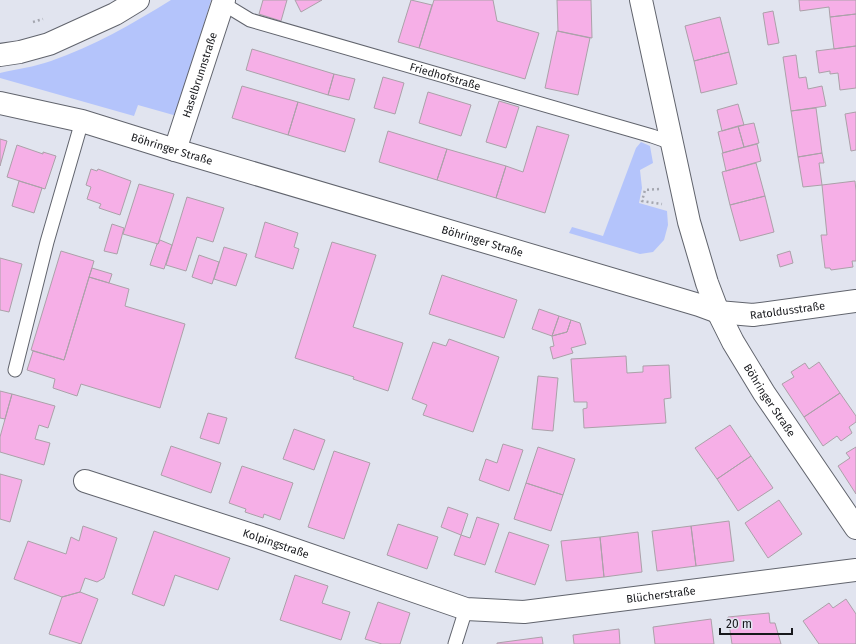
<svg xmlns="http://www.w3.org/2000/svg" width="856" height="644" font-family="'Fira Sans',sans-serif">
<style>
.green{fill:#b4c4fb}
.building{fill:#f6afe7;stroke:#aba1a9}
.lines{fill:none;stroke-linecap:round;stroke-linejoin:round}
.lane-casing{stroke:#61646d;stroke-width:15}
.street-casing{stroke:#61646d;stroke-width:24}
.secondary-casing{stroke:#61646d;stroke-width:24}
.path{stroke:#a4a6af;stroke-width:2.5;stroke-dasharray:2 3;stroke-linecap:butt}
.lane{stroke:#fff;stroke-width:13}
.street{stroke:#fff;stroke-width:22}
.secondary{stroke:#fff;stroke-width:22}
.labels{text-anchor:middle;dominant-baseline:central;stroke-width:3;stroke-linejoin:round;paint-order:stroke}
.street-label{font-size:11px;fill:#17181c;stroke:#e1e4ef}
</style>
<rect width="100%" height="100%" fill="#e1e4ef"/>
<path class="green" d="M 171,0 L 211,0 L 177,116 L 138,105 L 134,116 L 0,78 L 0,73 C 17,69 34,67 51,61 C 94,46 132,24 171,0 Z
M 641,142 L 650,146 L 653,163 L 640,170 L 642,188 L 639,203 L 667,211 L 668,225 L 664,240 L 653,252 L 640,254 L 569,233 L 572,227 L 603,236 L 636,148 Z"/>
<path class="building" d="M 263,0 L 287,0 L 281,21 L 259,14 Z
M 295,0 L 322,0 L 301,12 Z
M 411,0 L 432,5 L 419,48 L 398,42 Z
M 434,0 L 493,0 L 497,21 L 539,33 L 525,79 L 419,48 Z
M 557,0 L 591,0 L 592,38 L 558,31 Z
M 799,0 L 856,0 L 856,14 L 830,17 L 829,7 L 800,11 Z
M 773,11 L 779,43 L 768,45 L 763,13 Z
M 856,14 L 856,46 L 834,49 L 830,17 Z
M 720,17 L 729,52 L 694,61 L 685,26 Z
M 557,31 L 590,38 L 578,95 L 545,88 Z
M 856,46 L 856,88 L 840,90 L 838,73 L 830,74 L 830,71 L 819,73 L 816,51 Z
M 252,49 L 334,74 L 328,95 L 246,70 Z
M 729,52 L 737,84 L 701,93 L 694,61 Z
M 796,55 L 799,78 L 806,77 L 808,89 L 822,86 L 826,106 L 791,111 L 783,57 Z
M 334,74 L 355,79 L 349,100 L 328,95 Z
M 383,77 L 404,83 L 395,114 L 374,108 Z
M 242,86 L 298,102 L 288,135 L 232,118 Z
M 428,92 L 471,105 L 461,136 L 419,123 Z
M 499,101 L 519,107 L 506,148 L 486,142 Z
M 298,102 L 355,119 L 345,152 L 288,135 Z
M 738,104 L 744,125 L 722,131 L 717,110 Z
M 816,108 L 822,153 L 798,157 L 791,111 Z
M 856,112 L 856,150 L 851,151 L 845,114 Z
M 754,123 L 759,143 L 744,147 L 738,126 Z
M 537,126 L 569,135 L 545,213 L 496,198 L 506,166 L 523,172 Z
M 738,126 L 744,147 L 723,153 L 718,132 Z
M 388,131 L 447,149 L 437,180 L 379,162 Z
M 0,139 L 7,141 L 0,166 Z
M 757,144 L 761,161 L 726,171 L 722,153 Z
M 17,145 L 43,154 L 43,152 L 56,156 L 45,189 L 7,177 Z
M 447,149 L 506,166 L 496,198 L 437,180 Z
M 822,153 L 824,163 L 819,163 L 822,185 L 803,187 L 798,157 Z
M 756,163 L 765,196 L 730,205 L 722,172 Z
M 91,169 L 97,171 L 98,169 L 131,181 L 120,215 L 99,208 L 101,204 L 87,199 L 91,187 L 86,185 Z
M 19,181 L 42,188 L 34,213 L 12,206 Z
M 855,181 L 856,191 L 856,261 L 852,261 L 853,267 L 831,270 L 830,268 L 825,268 L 821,235 L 827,235 L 822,185 Z
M 139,184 L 174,194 L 158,244 L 123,234 Z
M 765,196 L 774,232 L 740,241 L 730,205 Z
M 187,197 L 224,208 L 213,242 L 197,237 L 186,271 L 166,265 Z
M 265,222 L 298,233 L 294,247 L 299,249 L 293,269 L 255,257 Z
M 112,224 L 124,228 L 117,254 L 104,251 Z
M 160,240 L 172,245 L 164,269 L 150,265 L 157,244 L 158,244 Z
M 332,242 L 376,255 L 353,327 L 403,343 L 388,391 L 353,379 L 354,377 L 295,358 Z
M 224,247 L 247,254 L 236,286 L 214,279 Z
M 61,251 L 94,261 L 64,360 L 31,350 Z
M 790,251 L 793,263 L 780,267 L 777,255 Z
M 199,255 L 219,262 L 212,284 L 192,277 Z
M 0,258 L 22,264 L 9,312 L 0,310 Z
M 92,268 L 112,274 L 109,283 L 89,277 Z
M 442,275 L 517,300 L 504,338 L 429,314 Z
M 89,277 L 129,289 L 125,306 L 185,324 L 160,408 L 81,384 L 77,396 L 53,388 L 55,379 L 27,370 L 33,351 L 64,360 Z
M 539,309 L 559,316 L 552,336 L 532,329 Z
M 559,316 L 571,320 L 567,332 L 552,336 Z
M 571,320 L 580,323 L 586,344 L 571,348 L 573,353 L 553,359 L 550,347 L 554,346 L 552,336 L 567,332 Z
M 449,339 L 499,357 L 473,432 L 423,415 L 427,405 L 412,399 L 433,342 L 446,346 Z
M 626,356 L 627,373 L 643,372 L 643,366 L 669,365 L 671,398 L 664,399 L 666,423 L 584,428 L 583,409 L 587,408 L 587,402 L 574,402 L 571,359 Z
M 819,362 L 840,393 L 804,417 L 782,384 L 794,377 L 791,372 L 805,363 L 809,369 Z
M 538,376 L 558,378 L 553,431 L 532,429 Z
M 0,391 L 12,394 L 5,419 L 0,418 Z
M 840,393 L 856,416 L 856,422 L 849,427 L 852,433 L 841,441 L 837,436 L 823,446 L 804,417 Z
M 12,394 L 55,406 L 48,428 L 39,425 L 35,439 L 50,443 L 44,465 L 0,452 L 0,437 Z
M 208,413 L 227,418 L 219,444 L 200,438 Z
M 730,425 L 751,456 L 717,479 L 695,448 Z
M 294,429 L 325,440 L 314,470 L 283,459 Z
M 503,444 L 523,450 L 509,491 L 479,480 L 486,459 L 497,463 Z
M 171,446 L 221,463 L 211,493 L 161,475 Z
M 538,447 L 575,459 L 563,495 L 526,483 Z
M 856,447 L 856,494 L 838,466 L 850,458 L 846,453 Z
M 334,451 L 370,463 L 344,539 L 308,527 Z
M 751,456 L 773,488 L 738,511 L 717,479 Z
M 242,466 L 293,483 L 280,520 L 264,514 L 263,518 L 245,512 L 246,509 L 229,503 Z
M 0,474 L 22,480 L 10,522 L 0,519 Z
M 526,483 L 563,495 L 551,531 L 514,519 Z
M 779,500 L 802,534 L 768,558 L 745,523 Z
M 448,507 L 468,514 L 461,535 L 441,527 Z
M 477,517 L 499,524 L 485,565 L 454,555 L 461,535 L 470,538 Z
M 729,521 L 734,561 L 696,566 L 691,526 Z
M 398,524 L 438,537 L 427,569 L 387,555 Z
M 83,526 L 117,538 L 104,578 L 97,582 L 85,578 L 80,592 L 62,597 L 14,579 L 28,541 L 66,554 L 71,537 L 79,541 Z
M 691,526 L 696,566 L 657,571 L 652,531 Z
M 154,531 L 230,558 L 218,590 L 175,575 L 164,606 L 132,594 Z
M 509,532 L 549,545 L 535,585 L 495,572 Z
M 638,532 L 642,572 L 604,577 L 600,537 Z
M 600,537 L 604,577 L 566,581 L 561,541 Z
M 295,575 L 328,586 L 322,603 L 350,612 L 341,640 L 280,620 Z
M 80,592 L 98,599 L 81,644 L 49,634 L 62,597 Z
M 846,599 L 856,614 L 856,644 L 819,644 L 803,621 L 829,603 L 833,608 Z
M 378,602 L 410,613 L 400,644 L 382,644 L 365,639 Z
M 769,613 L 770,623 L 775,623 L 781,644 L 732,644 L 728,617 Z
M 711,619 L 714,644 L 655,644 L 653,627 Z
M 619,629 L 620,644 L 574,644 L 573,635 Z
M 542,637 L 543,644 L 497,644 L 497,643 Z"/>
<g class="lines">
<g class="lane-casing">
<g id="lane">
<path id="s1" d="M 222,3 L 250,20 L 652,136 L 672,143"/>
<path d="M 15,370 L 47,242 L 82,121"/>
<path d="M 455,644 L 466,609"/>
</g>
</g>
<g class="street-casing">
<g id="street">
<path id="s2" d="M 641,0 L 689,222 L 707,283 L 718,312 L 733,342 L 764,393 L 856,528"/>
<path id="s3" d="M 0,103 L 82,121 L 175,150 L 699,305 L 718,312 L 753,315 L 856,301"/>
<path id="s4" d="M 175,150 L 224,0"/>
<path id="s5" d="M 85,481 L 258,537 L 466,609 L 524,612 L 856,570"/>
</g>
</g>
<g class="secondary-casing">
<path id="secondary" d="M 0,55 L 20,52 L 49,44 L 115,14 L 138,0"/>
</g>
<path class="path" d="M 33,22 L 43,19
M 659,189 L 645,190 L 642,201 L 662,204"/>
<use href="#lane" class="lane"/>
<use href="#street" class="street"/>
<use href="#secondary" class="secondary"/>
</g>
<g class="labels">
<g class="street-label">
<text stroke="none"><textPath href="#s4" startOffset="79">Haselbrunnstraße</textPath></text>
<text stroke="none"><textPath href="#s1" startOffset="236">Friedhofstraße</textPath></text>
<text stroke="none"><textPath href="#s3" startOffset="178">Böhringer Straße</textPath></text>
<text stroke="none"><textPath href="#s3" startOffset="502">Böhringer Straße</textPath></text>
<text stroke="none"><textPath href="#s3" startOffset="818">Ratoldusstraße</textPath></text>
<text stroke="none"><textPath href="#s2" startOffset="424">Böhringer Straße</textPath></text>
<text stroke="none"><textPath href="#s5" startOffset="201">Kolpingstraße</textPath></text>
<text stroke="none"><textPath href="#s5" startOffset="598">Blücherstraße</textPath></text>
</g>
</g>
<path d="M720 628v6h72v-6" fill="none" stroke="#17181c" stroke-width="2"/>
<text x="726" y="628" font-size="12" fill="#17181c" stroke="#e1e4ef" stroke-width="3" paint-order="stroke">20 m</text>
</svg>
